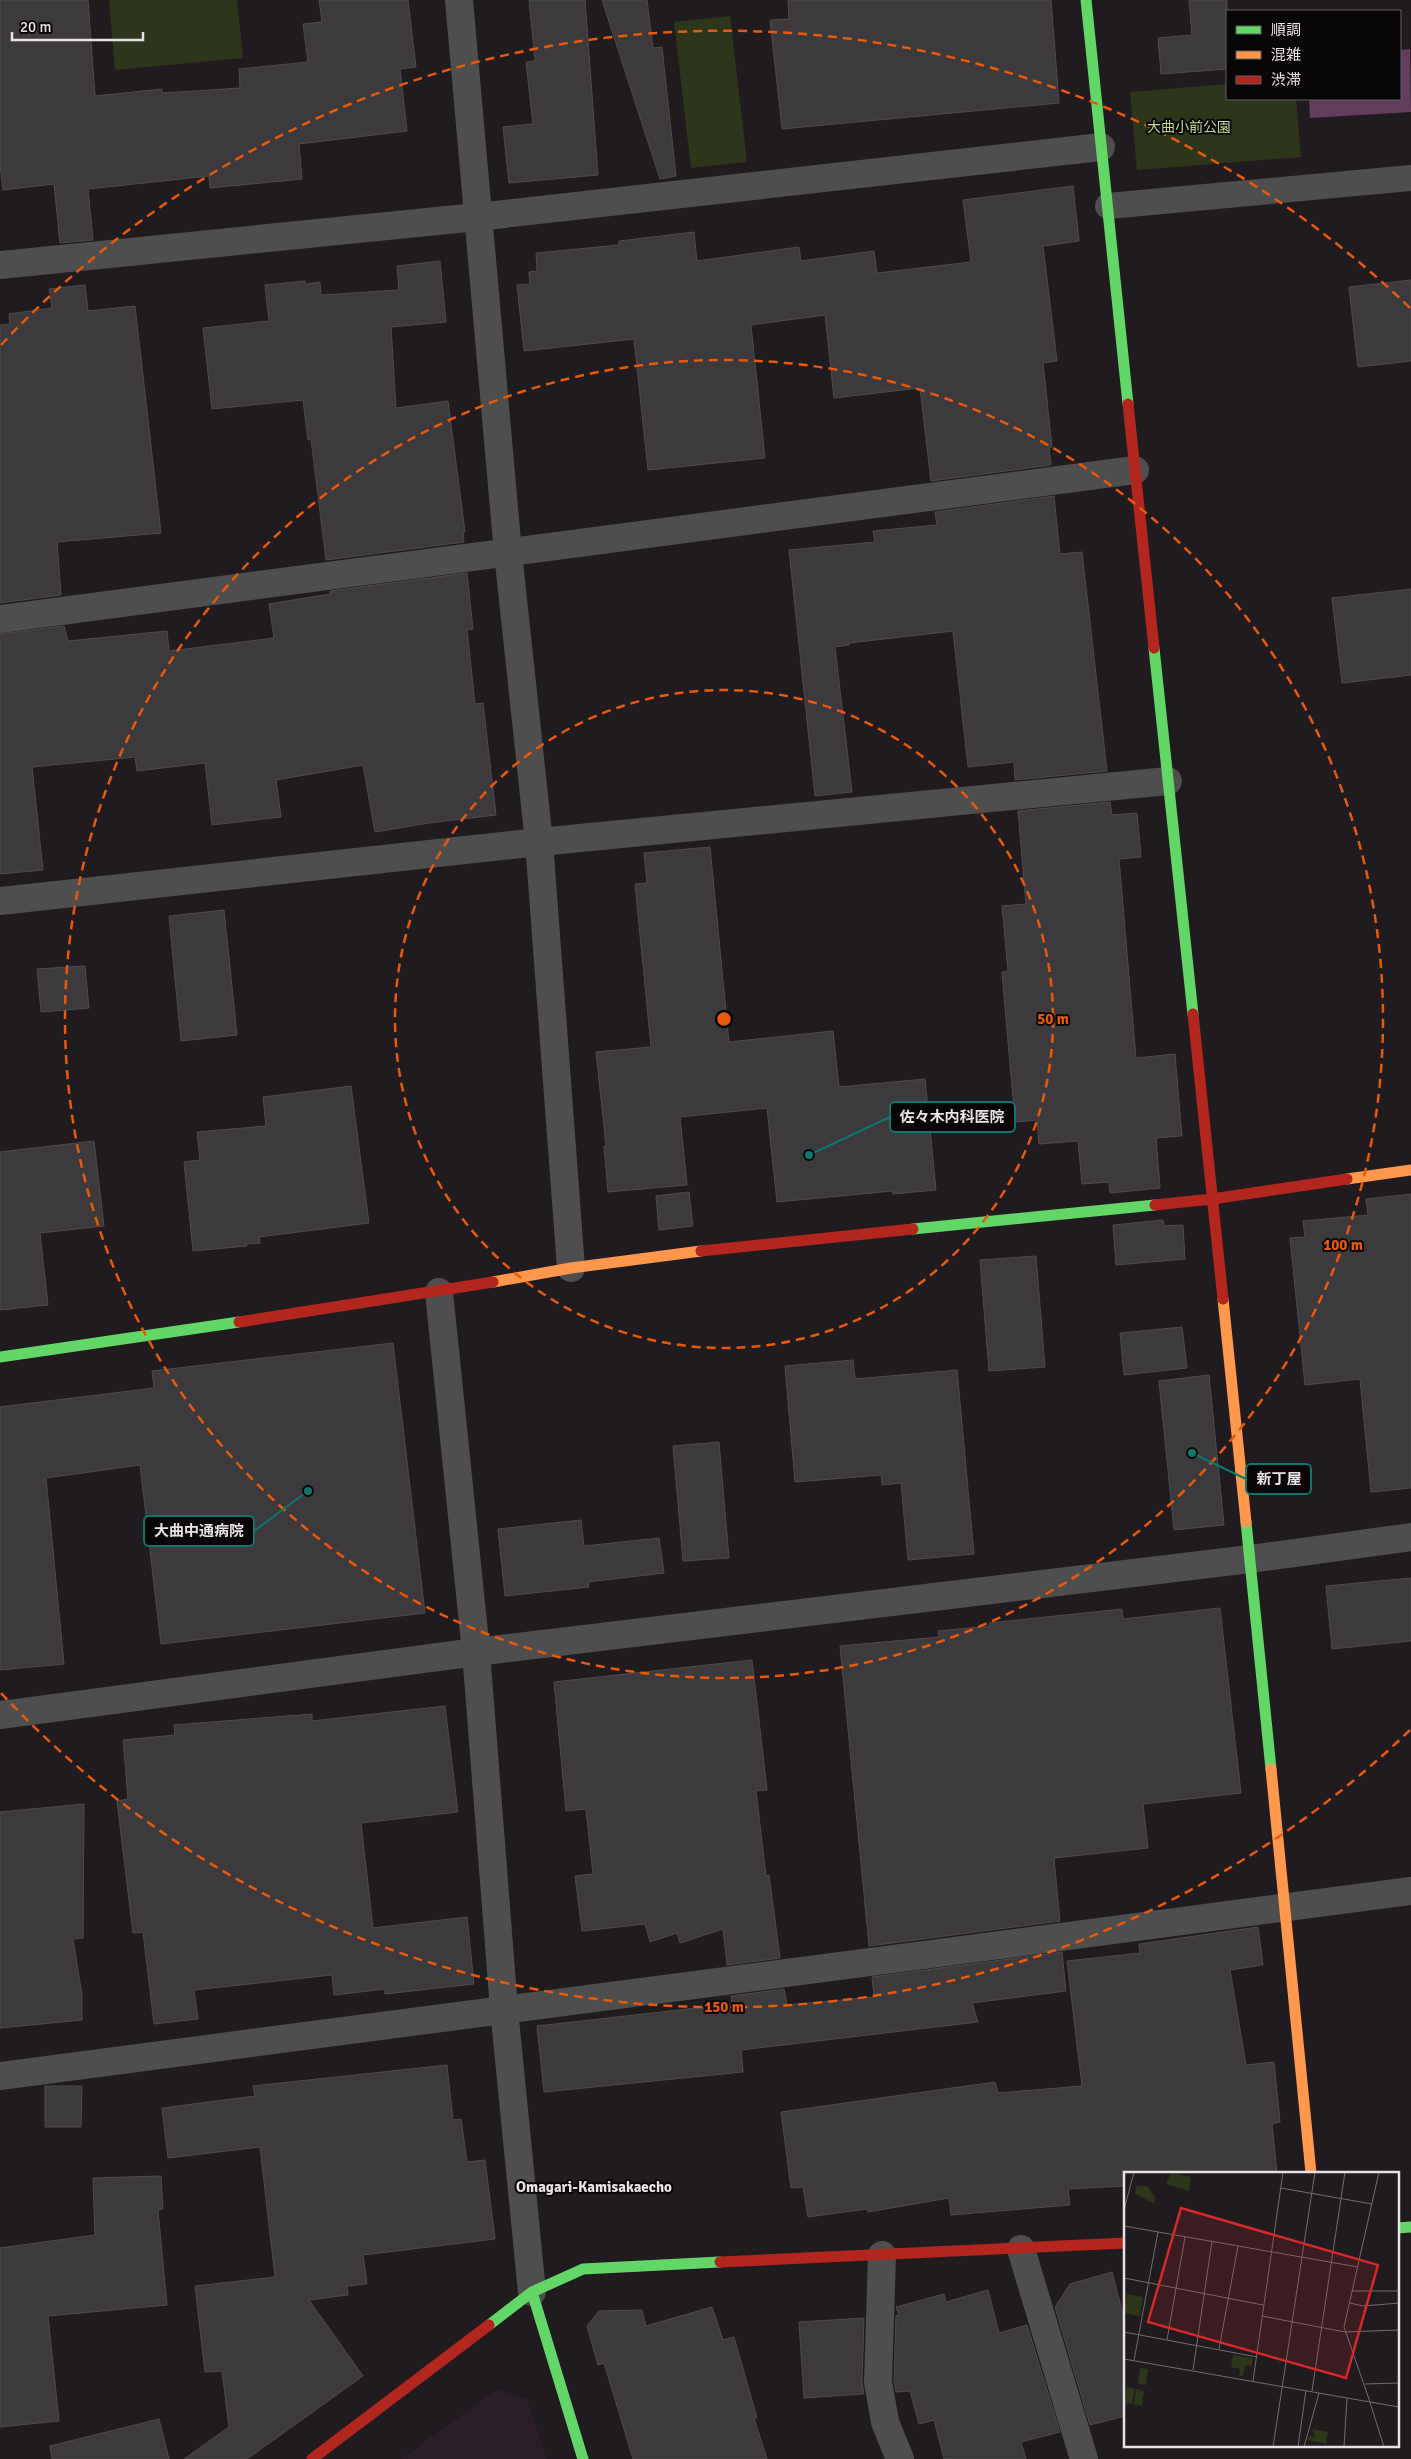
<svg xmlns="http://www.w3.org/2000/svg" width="1411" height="2459" font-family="Signika,'Noto Sans JP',sans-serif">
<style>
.built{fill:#2a1e28}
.green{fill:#2d361b}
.water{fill:#623d5d}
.building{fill:#3d3a3d;stroke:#4e4a4e}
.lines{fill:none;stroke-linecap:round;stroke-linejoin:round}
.lane{stroke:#4f4e4e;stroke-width:26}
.street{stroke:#4f4e4e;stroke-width:28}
.fast{stroke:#63d668;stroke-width:11}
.slow{stroke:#ff974d;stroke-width:11}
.jam{stroke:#b3261e;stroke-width:11}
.ring{fill:none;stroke:#e8590c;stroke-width:2.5;stroke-dasharray:9 6}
.labels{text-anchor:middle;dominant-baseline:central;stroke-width:4;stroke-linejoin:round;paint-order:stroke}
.park-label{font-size:14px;fill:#c0db8e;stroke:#090608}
.neighbourhood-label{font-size:15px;font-weight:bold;fill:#e7e2e6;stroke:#090608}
.inset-road{fill:none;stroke:#706b6f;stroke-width:1}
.view{fill:#d62828;fill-opacity:0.15;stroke:#d62828;stroke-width:2.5}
.inset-edge{fill:none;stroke:#e7e2e6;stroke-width:2.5}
.centre{fill:#e8590c;stroke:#090608;stroke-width:2.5}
.ring-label{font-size:15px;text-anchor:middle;font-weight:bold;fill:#e8590c;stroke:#090608;stroke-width:4;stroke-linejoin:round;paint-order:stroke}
.leader{fill:none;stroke:#0f766e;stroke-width:2}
.callout-dot{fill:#0f766e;stroke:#090608;stroke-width:2}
.callout{fill:#090608;stroke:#0f766e;stroke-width:2}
.callout-label{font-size:15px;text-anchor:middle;font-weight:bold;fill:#e7e2e6}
</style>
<rect width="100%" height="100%" fill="#201b1f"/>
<path class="built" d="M 498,2389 L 527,2399 L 547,2459 L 401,2459 Z"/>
<path class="green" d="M 109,0 L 237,0 L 243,58 L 115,70 Z
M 730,16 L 747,162 L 691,168 L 674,22 Z
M 1227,84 L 1227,99 L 1296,99 L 1301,157 L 1137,170 L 1130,92 Z"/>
<path class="water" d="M 1410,49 L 1411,112 L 1310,118 L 1309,99 L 1400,99 L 1400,50 Z"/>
<path class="building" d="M 0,0 L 88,0 L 95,96 L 162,89 L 162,93 L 240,88 L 239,69 L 308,62 L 303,24 L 322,22 L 319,0 L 408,0 L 416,67 L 400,69 L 407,131 L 299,144 L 302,179 L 210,188 L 209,176 L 88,189 L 93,240 L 60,243 L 54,184 L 3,190 L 0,165 Z
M 529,0 L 585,0 L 598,175 L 509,183 L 503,127 L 533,124 L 526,62 L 535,61 Z
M 602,0 L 647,0 L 653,48 L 662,47 L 676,176 L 660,179 Z
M 788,0 L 1051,0 L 1059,103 L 782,129 L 770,20 L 789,19 Z
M 1189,0 L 1227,0 L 1227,69 L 1161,74 L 1158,38 L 1192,35 Z
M 1073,186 L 1079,241 L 1043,246 L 1057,361 L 1043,363 L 1052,447 L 1049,447 L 1051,465 L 931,481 L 920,388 L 834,398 L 825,315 L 751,325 L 765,458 L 648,470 L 634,339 L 524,351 L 517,285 L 530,284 L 529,272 L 537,271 L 536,253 L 619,245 L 619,241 L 694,232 L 697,261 L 799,247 L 801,261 L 874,251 L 877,273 L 971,262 L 963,200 Z
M 440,261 L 446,322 L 391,327 L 396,408 L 448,401 L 465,532 L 463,532 L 464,542 L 326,560 L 311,439 L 308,440 L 303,400 L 212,409 L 203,328 L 269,321 L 265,285 L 305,281 L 306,284 L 320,282 L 321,295 L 399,290 L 397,266 Z
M 1411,280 L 1411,361 L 1358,367 L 1349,287 Z
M 85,285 L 88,311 L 135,306 L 161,533 L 57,542 L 61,595 L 0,603 L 0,325 L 10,324 L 9,314 L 52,308 L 49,289 Z
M 1054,496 L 1060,554 L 1082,552 L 1107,771 L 1015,780 L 1014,762 L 968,767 L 953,631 L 849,643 L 849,645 L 835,647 L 852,792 L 815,796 L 789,550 L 875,542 L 873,531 L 937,525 L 935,512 Z
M 467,573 L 473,629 L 467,630 L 475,704 L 483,703 L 496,815 L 429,823 L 375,832 L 363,765 L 276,780 L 281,817 L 212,825 L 205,763 L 137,771 L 135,757 L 32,767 L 43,870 L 0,874 L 0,634 L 64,626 L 68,641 L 167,631 L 169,651 L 274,638 L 269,604 L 330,594 L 330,591 Z
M 1411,589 L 1411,675 L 1342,683 L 1332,598 Z
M 1110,802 L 1112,815 L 1137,813 L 1141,857 L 1119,859 L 1136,1058 L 1175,1054 L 1182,1136 L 1156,1138 L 1160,1188 L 1110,1193 L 1109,1182 L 1082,1184 L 1078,1141 L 1039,1144 L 1037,1120 L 1015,1122 L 1002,972 L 1008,971 L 1002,906 L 1026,904 L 1018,811 Z
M 710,847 L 729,1042 L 833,1031 L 839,1087 L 925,1079 L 936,1190 L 893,1194 L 893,1191 L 777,1202 L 767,1108 L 680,1117 L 687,1185 L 608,1192 L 604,1146 L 606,1146 L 596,1052 L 651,1047 L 635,884 L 647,883 L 644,853 Z
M 224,910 L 237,1035 L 181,1041 L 169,916 Z
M 85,966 L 89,1008 L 41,1012 L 37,969 Z
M 351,1086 L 369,1223 L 259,1237 L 260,1243 L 246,1244 L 247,1246 L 193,1251 L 184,1162 L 200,1160 L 197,1132 L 266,1126 L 263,1097 Z
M 94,1141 L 104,1226 L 40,1233 L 48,1305 L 0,1310 L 0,1152 Z
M 689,1192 L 693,1226 L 659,1230 L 656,1196 Z
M 1411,1194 L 1411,1488 L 1371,1492 L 1360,1379 L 1305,1385 L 1290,1238 L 1305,1237 L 1303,1221 L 1368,1215 L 1366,1199 Z
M 1163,1220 L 1164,1226 L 1183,1225 L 1185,1259 L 1116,1265 L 1113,1225 Z
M 1036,1256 L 1045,1367 L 989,1371 L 980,1260 Z
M 1182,1327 L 1187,1368 L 1124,1375 L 1120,1333 Z
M 393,1343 L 425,1613 L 161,1644 L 140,1465 L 46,1478 L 64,1664 L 0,1670 L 0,1407 L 154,1388 L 152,1371 Z
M 853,1360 L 855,1379 L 957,1370 L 974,1554 L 908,1560 L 901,1483 L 882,1485 L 881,1475 L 795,1482 L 785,1366 Z
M 1209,1375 L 1224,1525 L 1174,1530 L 1159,1381 Z
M 719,1442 L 729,1558 L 683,1561 L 673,1446 Z
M 581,1520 L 584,1546 L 659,1538 L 664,1573 L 588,1582 L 589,1587 L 505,1596 L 498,1529 Z
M 1411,1578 L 1411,1641 L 1332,1649 L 1326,1586 Z
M 1220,1608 L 1241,1793 L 1143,1804 L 1148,1848 L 1054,1858 L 1060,1921 L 869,1946 L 840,1646 L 939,1637 L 938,1631 L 990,1626 L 989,1623 L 1122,1609 L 1123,1619 Z
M 752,1660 L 767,1790 L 756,1791 L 766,1876 L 769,1875 L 780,1958 L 727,1965 L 723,1929 L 680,1943 L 677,1933 L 650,1942 L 645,1924 L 582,1931 L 575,1876 L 593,1874 L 586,1809 L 566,1811 L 554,1682 Z
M 445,1706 L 458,1812 L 361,1823 L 373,1928 L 467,1917 L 474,1984 L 385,1994 L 385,1989 L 334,1995 L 332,1975 L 194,1990 L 198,2019 L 154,2024 L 143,1932 L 133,1933 L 117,1801 L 128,1799 L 123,1740 L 175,1735 L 174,1725 L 312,1714 L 312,1721 Z
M 84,1804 L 83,1938 L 73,1939 L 82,1995 L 82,2020 L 0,2028 L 0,1812 Z
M 1258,1927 L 1263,1965 L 1230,1970 L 1246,2065 L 1274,2062 L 1280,2122 L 1272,2124 L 1277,2173 L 1125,2173 L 1125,2186 L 1068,2189 L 1070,2205 L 951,2215 L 949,2198 L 868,2212 L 867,2209 L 808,2217 L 803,2187 L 791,2188 L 781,2112 L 995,2082 L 998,2093 L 1082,2086 L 1067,1961 L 1140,1953 L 1139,1944 Z
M 1062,1952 L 1066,1991 L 972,2003 L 978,2022 L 741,2050 L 743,2072 L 544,2092 L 537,2026 L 732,2004 L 731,1996 L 784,1989 L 787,2005 L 874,1997 L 872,1977 Z
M 447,2065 L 453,2120 L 461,2119 L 467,2162 L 485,2160 L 495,2239 L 363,2255 L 367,2284 L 347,2286 L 348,2295 L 309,2300 L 363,2376 L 247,2459 L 184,2459 L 229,2427 L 222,2371 L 205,2372 L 195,2286 L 275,2277 L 260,2147 L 168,2158 L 162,2108 L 255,2096 L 253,2086 Z
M 45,2086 L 82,2086 L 81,2127 L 45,2127 Z
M 161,2176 L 163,2209 L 158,2210 L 167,2305 L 48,2316 L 59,2421 L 0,2427 L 0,2248 L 95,2235 L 93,2178 Z
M 1112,2272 L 1125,2322 L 1125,2416 L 1090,2425 L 1055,2307 L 1070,2284 Z
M 988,2290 L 999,2333 L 1027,2325 L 1060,2432 L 1021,2442 L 1026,2459 L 944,2459 L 934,2420 L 919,2424 L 910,2391 L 896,2392 L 894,2381 L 896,2316 L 899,2315 L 896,2307 L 944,2294 L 946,2302 Z
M 712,2307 L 723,2340 L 734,2337 L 757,2418 L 754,2418 L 767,2459 L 633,2459 L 604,2363 L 598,2365 L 587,2326 L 599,2311 L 642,2310 L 646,2326 Z
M 864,2318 L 862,2382 L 864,2394 L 804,2398 L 799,2322 Z
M 159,2419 L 169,2459 L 52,2459 L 50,2446 Z"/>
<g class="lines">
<path class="lane" d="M 1108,206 L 1411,178"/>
<path class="street" d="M 459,0 L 508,553 L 539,842 L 571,1268
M 0,265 L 477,217 L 1101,147
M 0,619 L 1135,470
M 0,901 L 539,842 L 1168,781
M 439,1292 L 476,1652 L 504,2009 L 532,2292
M 0,1715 L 476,1652 L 1250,1559 L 1411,1537
M 0,2076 L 1411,1891
M 1021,2249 L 1084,2459
M 882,2255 L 878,2382 L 885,2422 L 900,2459"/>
<path class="fast" d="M 1086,0 L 1128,404
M 1154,648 L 1193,1014
M 913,1229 L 1155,1205
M 0,1357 L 239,1322
M 1246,1522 L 1271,1769
M 1397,2228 L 1411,2227
M 532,2292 L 583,2459
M 489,2325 L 532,2292 L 583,2269 L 720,2262"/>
<path class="slow" d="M 1347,1179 L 1411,1170
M 493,1282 L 571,1268 L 701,1251
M 1223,1299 L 1246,1522
M 1271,1769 L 1311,2173"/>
<path class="jam" d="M 1128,404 L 1154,648
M 1193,1014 L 1223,1299
M 1155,1205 L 1212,1199 L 1347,1179
M 701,1251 L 913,1229
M 239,1322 L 493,1282
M 720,2262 L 1125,2243
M 312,2459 L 489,2325"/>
</g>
<g class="ring">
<circle cx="724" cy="1019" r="329"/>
<circle cx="724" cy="1019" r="659"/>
<path d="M1410 1730A988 988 0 0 1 1 1693M1 345A988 988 0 0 1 1410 308"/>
</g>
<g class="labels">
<g class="park-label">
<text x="1189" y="127">大曲小前公園</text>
</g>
<g class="neighbourhood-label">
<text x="594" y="2187">Omagari-Kamisakaecho</text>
</g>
</g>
<g transform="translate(1124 2172)">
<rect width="275" height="275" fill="#201b1f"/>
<path d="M 47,1 L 67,5 L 65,19 L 42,12 ZM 12,14 L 23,14 L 31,25 L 31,32 L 11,22 ZM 3,122 L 19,125 L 16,144 L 0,141 ZM 109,183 L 129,186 L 128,194 L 121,193 L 119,204 L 115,204 L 116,197 L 107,195 ZM 16,196 L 24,197 L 22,213 L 14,212 ZM 3,215 L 11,217 L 8,232 L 0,231 ZM 12,217 L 20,219 L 18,234 L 10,233 ZM 188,257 L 204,260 L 202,272 L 184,268 L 185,264 L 191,265 Z" fill="#2d361b"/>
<path class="inset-road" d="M 157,16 L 248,32M 0,38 L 10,0M 0,54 L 234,95M 0,106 L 139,133M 228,119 L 275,119M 226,131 L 239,134 L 275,131M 138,144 L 221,160 L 275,158M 0,160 L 133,185M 43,168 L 61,65M 95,177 L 114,74M 0,187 L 246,230 L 220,155 L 255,0M 10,188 L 34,60M 69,198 L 88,69M 129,209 L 159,0M 241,212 L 275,211M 188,219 L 221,0M 149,275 L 191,0M 174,275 L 182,218M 180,275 L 195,221M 220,275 L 223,226M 260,275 L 246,230 L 275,235"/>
<path class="view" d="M 57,36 L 254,93 L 222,206 L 24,150 Z"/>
<rect width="275" height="275" class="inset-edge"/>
</g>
<circle cx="724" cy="1019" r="8" class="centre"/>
<g class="ring-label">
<text x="1053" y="1024">50 m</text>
<text x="1343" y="1250">100 m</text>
<text x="724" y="2012">150 m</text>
</g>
<path class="leader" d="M809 1155L890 1117M1192 1453L1246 1479M308 1491L254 1531"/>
<g class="callout-dot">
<circle cx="809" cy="1155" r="5"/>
<circle cx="1192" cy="1453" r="5"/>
<circle cx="308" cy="1491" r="5"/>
</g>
<g class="callout">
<rect x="890" y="1102" width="125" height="30" rx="5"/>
<rect x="1246" y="1464" width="65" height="30" rx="5"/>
<rect x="144" y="1516" width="110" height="30" rx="5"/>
</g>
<g class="callout-label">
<text x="952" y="1122">佐々木内科医院</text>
<text x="1279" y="1484">新丁屋</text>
<text x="199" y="1536">大曲中通病院</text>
</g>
<rect x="1226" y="10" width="175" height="90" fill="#090608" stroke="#625e61"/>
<rect x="1236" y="26" width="25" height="8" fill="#63d668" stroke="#625e61"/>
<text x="1271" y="35" font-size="15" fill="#e7e2e6">順調</text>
<rect x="1236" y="51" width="25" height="8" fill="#ff974d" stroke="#625e61"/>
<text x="1271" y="60" font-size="15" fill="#e7e2e6">混雑</text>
<rect x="1236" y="76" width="25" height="8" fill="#b3261e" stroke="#625e61"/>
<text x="1271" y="85" font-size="15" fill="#e7e2e6">渋滞</text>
<path d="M12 32v8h131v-8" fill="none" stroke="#e7e2e6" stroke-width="2.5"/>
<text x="20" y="32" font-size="15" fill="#e7e2e6" stroke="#090608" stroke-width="4" paint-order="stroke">20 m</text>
</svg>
